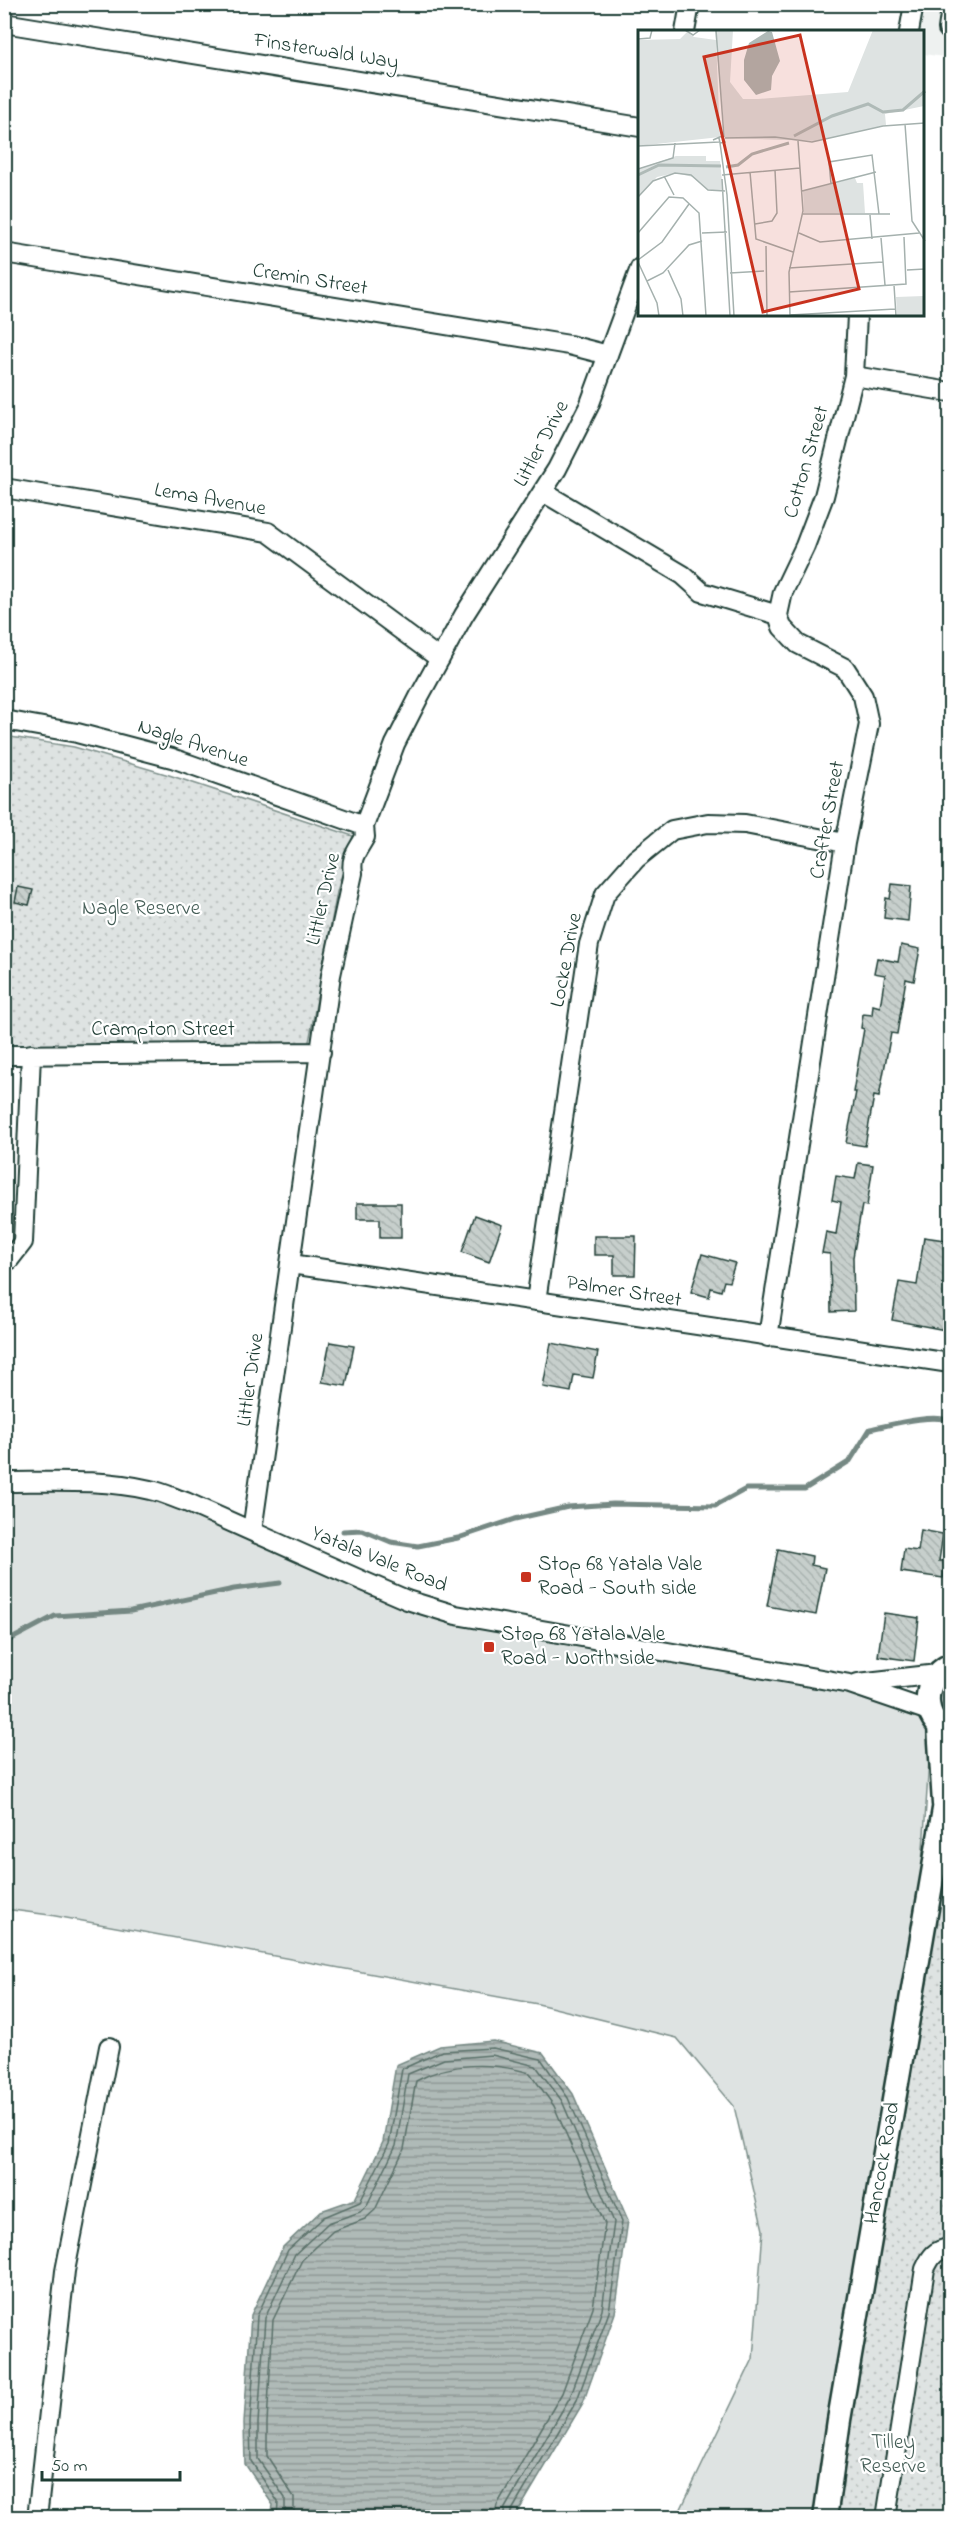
<svg xmlns="http://www.w3.org/2000/svg" width="955" height="2522" font-family="'Indie Flower',sans-serif">
<style>
.built{fill:#eef1f0}
.green{fill:#dee3e2;stroke:#7e908b;stroke-width:1.5}
.park{fill:url(#park-dots);stroke:#7e908b;stroke-width:1.5}
.water{fill:url(#water-rules);stroke:#758883;stroke-width:1.5}
.lines{fill:none;stroke-linecap:round;stroke-linejoin:round}
.shore{stroke:#596f68;stroke-width:1.5}
.stream{stroke:#758883;stroke-width:5}
.building{fill:url(#building-back-hatch);stroke:#1f3d34;stroke-width:1.5}
.minor-casing{stroke:#1f3d34;stroke-width:22}
.major-casing{stroke:#1f3d34;stroke-width:27}
.minor{stroke:#fff;stroke-width:18}
.major{stroke:#fff;stroke-width:22}
.poi-dot{fill:#c8321e;stroke:#fff;stroke-width:2}
.labels{text-anchor:middle;dominant-baseline:central;stroke-width:4.5;stroke-linejoin:round;paint-order:stroke}
.street-label{font-size:21px;fill:#1f3d34;stroke:#fff}
.park-label{font-size:21px;fill:#455e57;stroke:#fff}
.poi-label{font-size:21px;fill:#1f3d34;stroke:#fff;text-anchor:start}
.inset-river{fill:none;stroke:#afbab7;stroke-width:3}
.inset-road{fill:none;stroke:#a5b1ae;stroke-width:1.5}
.view{fill:#c8321e;fill-opacity:0.15;stroke:#c8321e;stroke-width:3}
.inset-edge{fill:none;stroke:#1f3d34;stroke-width:3}
</style>
<defs>
<pattern id="park-dots" width="8" height="8" patternUnits="userSpaceOnUse" patternTransform="scale(1.5)"><rect width="8" height="8" fill="#dee3e2"/><path d="M2 2h.1M6 6h.1" fill="none" stroke="#bec4c2" stroke-width="1.8" stroke-linecap="round"/></pattern>
<pattern id="water-rules" width="6" height="5" patternUnits="userSpaceOnUse" patternTransform="scale(1.5)"><rect width="6" height="5" fill="#afbab7"/><path d="M0 2.5h6" fill="none" stroke="#8e9896"/></pattern>
<pattern id="building-back-hatch" width="6" height="6" patternUnits="userSpaceOnUse" patternTransform="scale(1.5)"><rect width="6" height="6" fill="#c7cfcc"/><path d="M-1 5l2 2M0 0l6 6M5-1l2 2" fill="none" stroke="#aab3b0"/></pattern>
</defs>
<rect width="100%" height="100%" fill="#fff"/>
<filter id="ink" filterUnits="userSpaceOnUse"><feTurbulence type="fractalNoise" baseFrequency=".0167" numOctaves="2"/><feDisplacementMap in="SourceGraphic" scale="12" xChannelSelector="R" yChannelSelector="G"/><feConvolveMatrix kernelMatrix="1 2 1 2 8 2 1 2 1" color-interpolation-filters="sRGB"/></filter>
<g filter="url(#ink)">
<path class="built" d="M 922,5 L 950,5 L 950,58 L 924,54 L 924,32 L 917,32 Z"/>
<path class="green" d="M 5,1482 L 151,1490 L 407,1600 L 874,1682 L 932,1717 L 913,1996 L 825,2517 L 677,2517 L 753,2359 L 763,2230 L 734,2106 L 677,2038 L 538,2004 L 50,1915 L 5,1909 Z"/>
<path class="park" d="M 4,736 L 74,747 L 169,775 L 353,836 L 337,892 L 309,1042 L 5,1048 Z
M 950,1789 L 950,2517 L 825,2518 Z"/>
<path class="water" d="M 493,2041 L 543,2053 L 573,2094 L 628,2220 L 615,2313 L 583,2403 L 515,2517 L 271,2517 L 273,2505 L 245,2464 L 244,2423 L 251,2315 L 283,2247 L 321,2211 L 355,2199 L 383,2142 L 396,2065 L 440,2046 Z"/>
<g class="lines">
<path class="shore" d="M 277,2518 L 278,2502 L 251,2461 L 250,2423 L 257,2316 L 288,2250 L 324,2217 L 360,2202 L 389,2144 L 402,2069 L 442,2051 L 493,2048 L 541,2059 L 568,2098 L 622,2221 L 609,2312 L 577,2400 L 511,2512 L 510,2518
M 285,2518 L 285,2498 L 258,2459 L 258,2423 L 265,2318 L 295,2254 L 328,2223 L 360,2212 L 367,2205 L 396,2146 L 408,2074 L 444,2059 L 492,2055 L 536,2066 L 562,2101 L 614,2222 L 602,2310 L 570,2397 L 505,2508 L 503,2518
M 294,2518 L 294,2497 L 267,2456 L 267,2423 L 273,2320 L 302,2260 L 333,2231 L 365,2219 L 375,2210 L 404,2149 L 416,2081 C 453,2061 491,2062 530,2073 L 554,2106 L 605,2224 L 593,2308 L 562,2393 L 497,2505 L 494,2518"/>
<path class="stream" d="M 343,1531 L 362,1530 L 391,1542 L 418,1546 L 458,1538 L 515,1519 L 568,1507 L 613,1504 L 715,1506 L 746,1489 L 805,1489 L 850,1461 L 870,1429 C 890,1425 933,1413 950,1421
M 4,1643 L 55,1616 L 131,1611 L 234,1589 L 280,1583"/>
</g>
<path class="building" d="M 892,884 L 911,886 L 908,921 L 884,918 L 886,898 L 890,899 Z
M 18,887 L 33,890 L 29,905 L 15,902 Z
M 901,945 L 920,949 L 914,981 L 906,979 L 897,1034 L 891,1033 L 879,1097 L 874,1096 L 865,1146 L 846,1143 L 856,1092 L 853,1092 L 864,1029 L 861,1028 L 863,1014 L 872,1015 L 873,1005 L 880,1007 L 885,975 L 874,973 L 877,958 L 898,962 Z
M 858,1163 L 873,1165 L 867,1206 L 862,1205 L 853,1257 L 854,1311 L 831,1312 L 830,1254 L 822,1253 L 826,1232 L 836,1234 L 841,1202 L 832,1200 L 836,1176 L 855,1179 Z
M 357,1203 L 401,1203 L 401,1238 L 380,1238 L 380,1219 L 357,1219 Z
M 475,1215 L 502,1225 L 489,1262 L 462,1252 Z
M 594,1236 L 636,1236 L 635,1275 L 614,1275 L 614,1255 L 594,1255 Z
M 924,1237 L 951,1241 L 951,1331 L 892,1320 L 899,1282 L 917,1285 Z
M 702,1254 L 735,1263 L 729,1282 L 724,1281 L 721,1291 L 711,1288 L 709,1297 L 691,1292 Z
M 330,1342 L 354,1346 L 346,1386 L 322,1382 Z
M 551,1343 L 598,1352 L 593,1378 L 574,1375 L 571,1392 L 543,1387 Z
M 921,1530 L 943,1534 L 939,1561 L 946,1561 L 943,1578 L 901,1572 L 904,1549 L 918,1551 Z
M 778,1549 L 812,1556 L 811,1565 L 825,1568 L 816,1615 L 767,1606 Z
M 884,1613 L 919,1618 L 914,1661 L 878,1656 Z"/>
<g class="lines">
<g class="minor-casing">
<path id="minor" d="M 4,23 L 640,127
M 948,29 L 950,15
M 685,32 L 690,4
M 909,32 L 914,4
M 4,253 L 569,345 L 608,355
M 854,376 L 950,392
M 4,488 L 268,532 L 440,659
M 543,492 L 683,575 L 702,592 L 778,615
M 778,615 L 783,592 L 805,546 L 824,496 L 854,376 L 857,315
M 4,720 L 77,733 L 172,758 L 364,826
M 4,1055 L 321,1052
M 4,1261 L 9,1260 L 23,1242 L 31,1054
M 291,1264 L 950,1363
M 536,1301 L 589,944 L 605,894 L 636,859 L 672,830 L 708,823 L 745,824 L 845,843
M 768,1337 L 845,843 L 869,724 L 863,696 L 845,668 L 798,644 L 782,627 L 778,615
M 4,1482 C 53,1482 103,1479 150,1490 C 162,1492 174,1498 186,1502 L 363,1581 L 407,1600 L 456,1615 L 850,1684 L 929,1711
M 252,1531 L 331,975 L 353,873 C 350,857 358,850 365,837 L 364,826 L 395,744 L 420,695 L 464,615 L 557,469 L 589,406 L 640,268
M 858,1683 L 938,1674
M 37,2518 L 65,2271 L 109,2047
M 886,2518 L 925,2269 C 931,2256 935,2250 950,2248"/>
</g>
<g class="major-casing">
<path id="major" d="M 950,1665 C 920,1680 921,1719 950,1734
M 939,1726 L 944,1804
M 825,2518 L 839,2420 L 944,1809 L 950,1788"/>
</g>
<use href="#minor" class="minor"/>
<use href="#major" class="major"/>
</g>
</g>
<g class="poi-dot">
<rect x="520" y="1571" width="12" height="12" rx="3"/>
<rect x="483" y="1641" width="12" height="12" rx="3"/>
</g>
<g class="labels">
<g class="street-label">
<text transform="translate(326 52) rotate(9)">Finsterwald Way</text>
<text transform="translate(310 280) rotate(9)">Cremin Street</text>
<text transform="translate(542 444) rotate(-62)">Littler Drive</text>
<text transform="translate(807 462) rotate(-74)">Cotton Street</text>
<text transform="translate(210 500) rotate(10)">Lema Avenue</text>
<text transform="translate(193 744) rotate(18)">Nagle Avenue</text>
<text transform="translate(828 820) rotate(-80)">Crafter Street</text>
<text transform="translate(324 899) rotate(-77)">Littler Drive</text>
<text transform="translate(567 960) rotate(-79)">Locke Drive</text>
<text x="163" y="1030">Crampton Street</text>
<text transform="translate(624 1292) rotate(9)">Palmer Street</text>
<text transform="translate(251 1380) rotate(-82)">Littler Drive</text>
<text transform="translate(379 1560) rotate(22)">Yatala Vale Road</text>
<text transform="translate(883 2163) rotate(-80)">Hancock Road</text>
</g>
<g class="park-label">
<text x="141" y="909">Nagle Reserve</text>
<text x="893" y="2443">Tilley<tspan x="893" dy="24">Reserve</tspan></text>
</g>
<g class="poi-label">
<text x="538" y="1565">Stop 68 Yatala Vale<tspan x="538" dy="24">Road - South side</tspan></text>
<text x="501" y="1635">Stop 68 Yatala Vale<tspan x="501" dy="24">Road - North side</tspan></text>
</g>
</g>
<g transform="translate(638 30)">
<rect width="286" height="286" fill="#fff"/>
<path d="M 95,0 L 92,52 L 105,69 L 120,69 L 210,62 L 235,0 L 286,0 L 286,76 L 247,84 L 248,95 L 179,111 L 87,108 L 77,1 ZM 286,266 L 286,286 L 259,286 L 258,267 Z" fill="#dee3e2"/>
<path d="M 49,2 L 56,7 L 78,10 L 82,107 L 0,116 L 0,10 L 42,9 ZM 38,126 L 68,126 L 68,131 L 82,131 L 85,161 L 70,160 L 55,147 L 37,143 L 19,147 L 0,167 L 0,139 ZM 217,148 L 219,153 L 225,153 L 227,183 L 166,183 L 165,161 Z" fill="#dee3e2"/>
<path d="M 130,1 L 134,2 L 142,31 L 134,46 L 133,60 L 118,65 L 106,50 L 106,30 L 111,13 Z" fill="#afbab7"/>
<path class="inset-river" d="M 156,106 L 194,86 L 230,74 L 245,82 L 265,80 L 287,61M 88,137 L 100,135 L 114,124 L 151,113M 0,145 L 21,135 L 83,136"/>
<path class="inset-road" d="M 47,0 L 55,5 L 62,0M 78,0 L 86,107M 0,9 L 12,8 L 14,0M 267,94 L 274,191 L 287,211M 87,108 L 137,107 L 174,112 L 245,96 L 287,93M 75,110 L 84,106 L 87,112 L 82,113 L 81,108M 82,113 L 89,165 L 96,286M 0,116 L 81,112M 0,139 L 35,128 L 37,113M 112,142 L 118,209 L 155,222M 84,145 L 162,138M 26,146 L 36,165M 84,149 L 92,286M 193,154 L 191,132 L 234,125 L 241,184M 164,161 L 238,142M 0,167 L 15,151 L 37,143 L 53,145 L 70,160 L 87,161M 165,184 L 252,184M 232,185 L 234,209M 117,194 L 134,191 L 139,183 L 137,140M 0,203 L 31,167 L 45,168 L 61,183 L 68,286M 64,203 L 89,202M 161,203 L 182,212 L 281,203M 243,208 L 247,255M 128,216 L 129,286M 0,230 L 24,212 L 51,174M 0,232 L 19,273 L 21,286M 151,238 L 245,232M 30,240 L 43,269 L 45,286M 269,240 L 287,239M 92,243 L 126,241M 9,251 L 25,243 L 51,215 L 64,211M 256,255 L 258,286M 151,262 L 268,254 L 266,207M 152,285 L 257,279M 152,286 L 151,242 L 165,181 L 160,111"/>
<path class="view" d="M 162,5 L 221,259 L 125,282 L 66,27 Z"/>
<rect width="286" height="286" class="inset-edge"/>
</g>
<rect width="955" height="2522" fill="none" stroke="#fff" stroke-width="24"/>
<rect x="12" y="12" width="931" height="2498" fill="none" stroke="#1f3d34" stroke-width="2" filter="url(#ink)"/>
<path d="M42 2471v9h138v-9" fill="none" stroke="#1f3d34" stroke-width="3"/>
<text x="51" y="2471" font-size="18" fill="#1f3d34" stroke="#ffffff" stroke-width="4.5" paint-order="stroke">50 m</text>
</svg>
